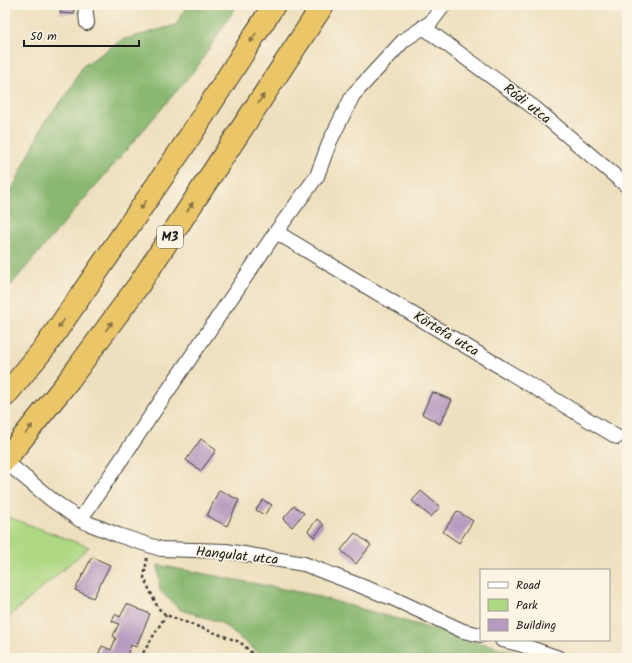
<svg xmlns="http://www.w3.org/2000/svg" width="632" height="663" font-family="Kalam,sans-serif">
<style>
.green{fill:#aed884;stroke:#657a50}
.forest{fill:#8ab872;stroke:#536a47}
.building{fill:#b79ac0}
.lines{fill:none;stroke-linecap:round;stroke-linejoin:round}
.minor-casing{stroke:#3c3934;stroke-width:16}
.motorway-casing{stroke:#3c3934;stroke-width:24}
.path{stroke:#3c3934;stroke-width:2.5;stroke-dasharray:3 3;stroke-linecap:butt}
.minor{stroke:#fff;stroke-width:14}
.motorway{stroke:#ebc669;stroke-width:22}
.oneway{fill:#847142}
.labels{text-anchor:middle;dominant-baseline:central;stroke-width:3.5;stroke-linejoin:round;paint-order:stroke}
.shield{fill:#fcf5e5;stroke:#5f5d58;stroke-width:1}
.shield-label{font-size:13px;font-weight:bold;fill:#1c1c1c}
.street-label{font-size:14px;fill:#1c1c1c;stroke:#fcf5e5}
</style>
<rect width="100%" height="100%" fill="#fcf5e5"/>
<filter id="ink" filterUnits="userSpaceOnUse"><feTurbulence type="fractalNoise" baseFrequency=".025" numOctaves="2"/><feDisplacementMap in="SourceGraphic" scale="8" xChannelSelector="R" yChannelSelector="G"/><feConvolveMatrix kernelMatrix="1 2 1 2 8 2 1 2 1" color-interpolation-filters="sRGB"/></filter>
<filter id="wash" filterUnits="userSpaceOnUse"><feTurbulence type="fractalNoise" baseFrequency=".012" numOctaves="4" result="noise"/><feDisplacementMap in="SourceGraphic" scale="16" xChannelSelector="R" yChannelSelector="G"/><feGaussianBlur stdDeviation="0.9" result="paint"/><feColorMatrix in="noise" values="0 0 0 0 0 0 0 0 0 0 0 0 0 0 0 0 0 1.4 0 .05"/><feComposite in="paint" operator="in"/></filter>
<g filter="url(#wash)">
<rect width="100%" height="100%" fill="#eee0bf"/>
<path class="green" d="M 8,517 L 89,547 L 5,620 L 5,521 Z"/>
<path class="forest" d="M 187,5 L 237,5 L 198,66 L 10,286 L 5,275 L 5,204 L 45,121 L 67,94 L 83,66 L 122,40 L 176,25 Z
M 158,565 L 309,594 L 535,658 L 265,658 L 220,622 L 181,610 L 160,591 Z"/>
<g id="blocks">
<path class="building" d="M 61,5 L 74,5 L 74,14 L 60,13 Z
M 432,392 L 452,400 L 440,424 L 422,414 Z
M 201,439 L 216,450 L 201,471 L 186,460 Z
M 219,490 L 239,500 L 227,526 L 207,516 Z
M 421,491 L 440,507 L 431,517 L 412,501 Z
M 263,500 L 272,505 L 264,515 L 256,510 Z
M 294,506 L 304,513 L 292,527 L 283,519 Z
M 457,511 L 473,521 L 459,543 L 443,532 Z
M 317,519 L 324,525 L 314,537 L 308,531 Z
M 355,533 L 371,545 L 356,564 L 341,550 Z
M 92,557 L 110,565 L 93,598 L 75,590 Z
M 127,604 L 150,614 L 136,647 L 131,645 L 126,658 L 104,658 L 98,655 L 102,646 L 111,650 L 116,638 L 113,636 L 119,624 L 112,621 L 115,614 L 120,617 Z"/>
</g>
</g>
<g filter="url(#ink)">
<use href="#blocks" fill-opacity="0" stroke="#3c3934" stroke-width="1"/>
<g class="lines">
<g class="minor-casing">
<path id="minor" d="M 85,5 L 87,23
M 423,27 L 536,109 L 627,186
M 276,232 L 617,437
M 5,461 L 52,500 L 80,520 L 118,535 L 161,549 L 226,551 L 304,564 L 392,598 L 463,631 L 481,635
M 80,520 L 276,232 L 317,176 L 330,141 L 353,95 L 403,41 L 431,22 L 444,5
M 502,640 L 519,644 L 559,658"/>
</g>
<g class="motorway-casing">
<path id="motorway" d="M 5,396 L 46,346 L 181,150 L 274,5
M 5,460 L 69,380 L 138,286 L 323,5"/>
</g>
<path class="path" d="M 147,558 L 144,578 L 158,608 L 166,615 L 240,642 L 257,658
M 140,658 L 166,615"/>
<use href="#minor" class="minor"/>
<use href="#motorway" class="motorway"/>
</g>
<defs><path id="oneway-solid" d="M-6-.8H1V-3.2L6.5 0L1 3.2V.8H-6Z"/></defs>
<g class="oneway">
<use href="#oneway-solid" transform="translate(253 38) rotate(122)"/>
<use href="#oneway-solid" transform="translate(261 99) rotate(-57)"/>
<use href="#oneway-solid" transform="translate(143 205) rotate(125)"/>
<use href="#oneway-solid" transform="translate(190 207) rotate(-57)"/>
<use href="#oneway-solid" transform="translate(61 324) rotate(125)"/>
<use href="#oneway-solid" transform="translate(109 326) rotate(-54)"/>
<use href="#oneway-solid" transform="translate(29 429) rotate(-51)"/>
</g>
</g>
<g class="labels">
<rect class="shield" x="157" y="226" width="26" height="22" rx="3"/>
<g class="shield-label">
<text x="170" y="237">M3</text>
</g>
<g class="street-label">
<text transform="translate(527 104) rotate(38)">Ródi utca</text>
<text transform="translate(446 334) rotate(31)">Körtefa utca</text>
<text transform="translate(237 556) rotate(6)">Hangulat utca</text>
</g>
</g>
<rect width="632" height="663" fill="none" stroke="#fcf5e5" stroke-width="20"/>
<rect x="480" y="569" width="130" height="72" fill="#fcf5e5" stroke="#a29e95"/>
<rect x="488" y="582" width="20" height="6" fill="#ffffff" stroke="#a29e95"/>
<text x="516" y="589" font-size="12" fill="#1c1c1c">Road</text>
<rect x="488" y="599" width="20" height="12" fill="#aed884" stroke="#a29e95"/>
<text x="516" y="609" font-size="12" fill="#1c1c1c">Park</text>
<rect x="488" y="619" width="20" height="12" fill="#b79ac0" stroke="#a29e95"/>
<text x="516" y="629" font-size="12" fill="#1c1c1c">Building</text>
<path d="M24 40v6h115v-6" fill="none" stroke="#1c1c1c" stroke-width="2"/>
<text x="30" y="40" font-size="12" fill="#1c1c1c" stroke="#fcf5e5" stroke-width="3" paint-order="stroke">50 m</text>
</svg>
